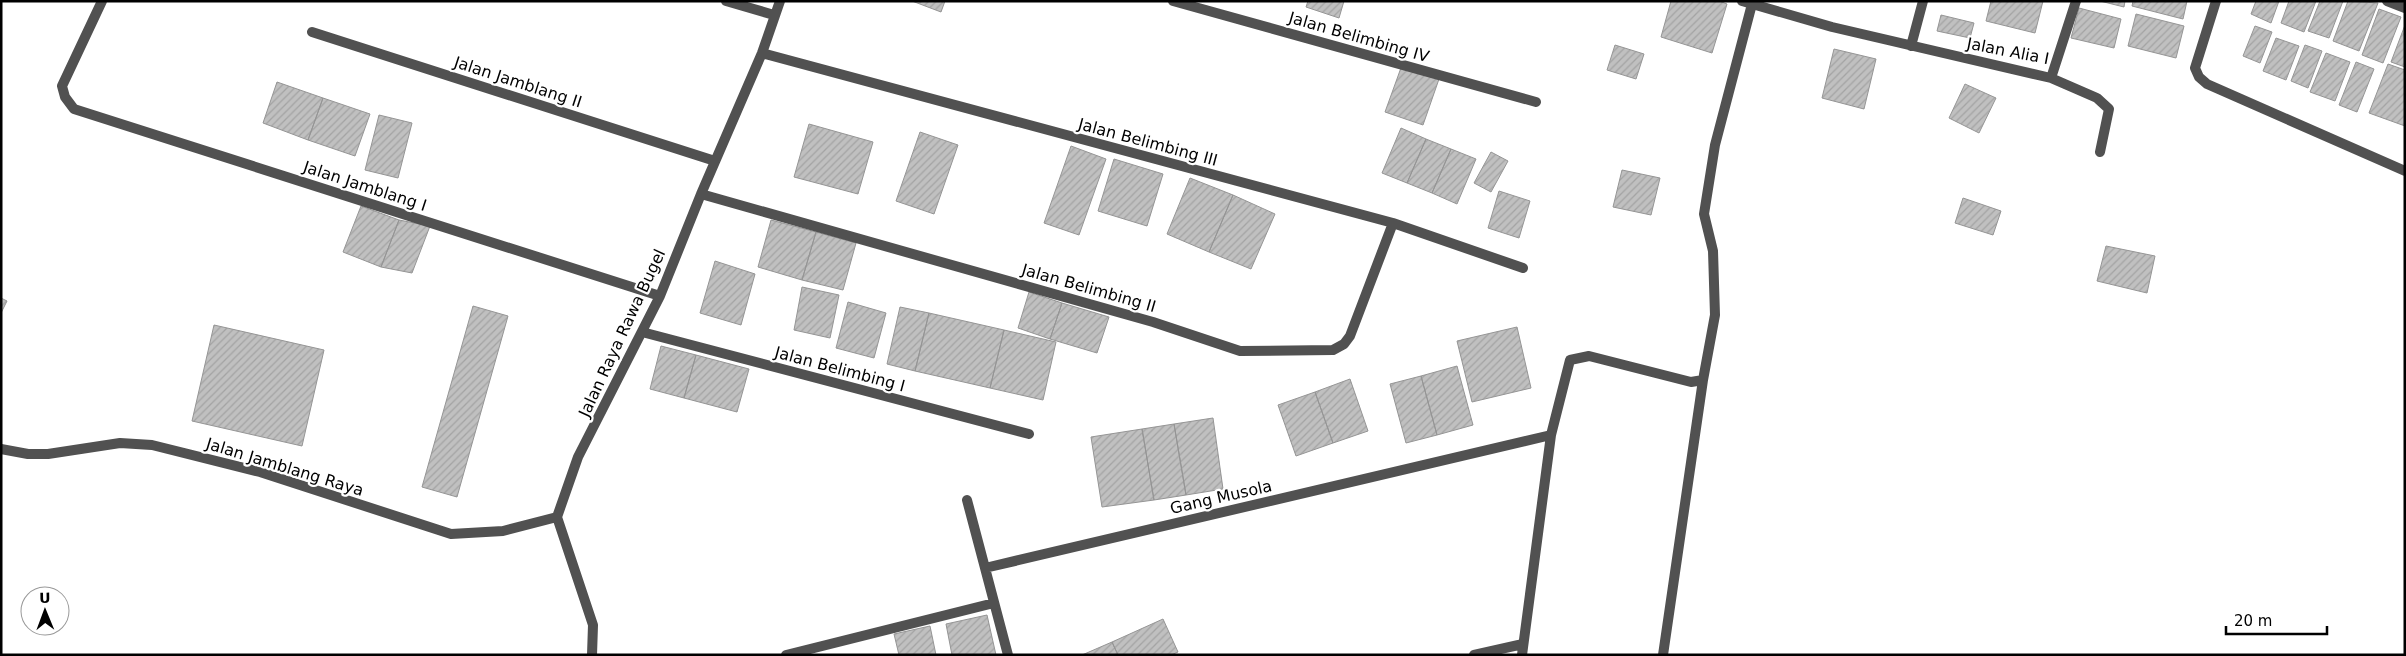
<svg xmlns="http://www.w3.org/2000/svg" width="2406" height="656" font-family="'DejaVu Sans',sans-serif">
<style>
.building{fill:url(#building-hatch);stroke:#959595}
.lines{fill:none;stroke-linecap:round;stroke-linejoin:round}
.minor{stroke:#515151;stroke-width:10}
.labels{text-anchor:middle;dominant-baseline:central;stroke-width:4.5;stroke-linejoin:round;paint-order:stroke}
.street-label{font-size:16px;fill:#000;stroke:#fff}
</style>
<defs>
<pattern id="building-hatch" width="6" height="6" patternUnits="userSpaceOnUse" patternTransform="scale(1.25)"><rect width="6" height="6" fill="#c0c0c0"/><path d="M-1 1l2-2M0 6l6-6M5 7l2-2" fill="none" stroke="#a3a3a3"/></pattern>
</defs>
<rect width="100%" height="100%" fill="#fff"/>
<path class="building" d="M 912,1 L 945,1 L 941,12 Z
M 1308,1 L 1344,1 L 1339,18 L 1306,7 Z
M 1671,1 L 1719,1 L 1727,4 L 1712,53 L 1661,37 Z
M 1991,1 L 2043,1 L 2035,33 L 1986,21 Z
M 2100,1 L 2125,1 L 2124,7 Z
M 2133,1 L 2187,1 L 2183,19 L 2132,6 Z
M 2256,1 L 2279,1 L 2271,23 L 2251,14 Z
M 2289,1 L 2316,1 L 2304,32 L 2281,23 Z
M 2320,1 L 2343,1 L 2329,38 L 2308,31 Z
M 2348,1 L 2378,3 L 2359,51 L 2333,41 Z
M 2079,8 L 2121,19 L 2114,48 L 2071,38 Z
M 2379,9 L 2401,17 L 2383,63 L 2362,55 Z
M 2136,14 L 2184,26 L 2176,58 L 2128,46 Z
M 1941,15 L 1974,23 L 1970,38 L 1937,31 Z
M 2405,25 L 2405,67 L 2391,62 Z
M 2255,26 L 2272,32 L 2260,63 L 2243,56 Z
M 2276,38 L 2299,46 L 2286,80 L 2263,71 Z
M 1615,45 L 1644,54 L 1636,79 L 1607,70 Z
M 2305,45 L 2322,51 L 2308,88 L 2291,81 Z
M 1834,49 L 1876,59 L 1864,109 L 1822,98 Z
M 2326,53 L 2350,62 L 2335,101 L 2310,92 Z
M 2356,62 L 2374,69 L 2357,112 L 2339,105 Z
M 2388,64 L 2405,70 L 2405,126 L 2369,113 Z
M 1402,65 L 1439,79 L 1423,125 L 1385,112 Z
M 277,82 L 323,98 L 308,140 L 263,123 Z
M 1965,84 L 1996,98 L 1979,133 L 1949,118 Z
M 323,98 L 370,114 L 355,156 L 308,140 Z
M 379,115 L 412,123 L 398,178 L 365,170 Z
M 809,124 L 873,142 L 858,194 L 794,177 Z
M 1401,128 L 1426,139 L 1407,183 L 1382,173 Z
M 920,132 L 958,145 L 934,214 L 896,201 Z
M 1426,139 L 1451,149 L 1432,193 L 1407,183 Z
M 1071,146 L 1106,159 L 1079,235 L 1044,223 Z
M 1451,149 L 1476,159 L 1457,204 L 1432,193 Z
M 1491,152 L 1508,161 L 1491,192 L 1474,183 Z
M 1114,159 L 1163,174 L 1147,226 L 1098,211 Z
M 1622,170 L 1660,178 L 1651,215 L 1613,207 Z
M 1190,178 L 1233,195 L 1209,252 L 1167,234 Z
M 1499,191 L 1530,201 L 1519,238 L 1488,228 Z
M 1233,195 L 1275,214 L 1251,269 L 1209,252 Z
M 1963,198 L 2001,211 L 1993,235 L 1955,223 Z
M 361,206 L 399,220 L 381,267 L 343,252 Z
M 399,220 L 430,226 L 412,273 L 381,267 Z
M 771,220 L 816,232 L 802,280 L 758,267 Z
M 816,232 L 856,243 L 843,290 L 802,280 Z
M 2106,246 L 2155,256 L 2147,293 L 2097,281 Z
M 715,261 L 755,274 L 741,325 L 700,313 Z
M 802,287 L 839,295 L 830,338 L 794,330 Z
M 1029,292 L 1062,303 L 1050,339 L 1018,328 Z
M 1,298 L 7,301 L 1,313 Z
M 848,302 L 886,313 L 874,358 L 836,348 Z
M 1062,303 L 1109,317 L 1097,353 L 1050,339 Z
M 473,306 L 508,316 L 457,497 L 422,487 Z
M 900,307 L 929,313 L 915,371 L 887,364 Z
M 929,313 L 1004,330 L 990,388 L 915,371 Z
M 214,325 L 324,350 L 302,446 L 192,421 Z
M 1517,327 L 1531,388 L 1472,402 L 1457,341 Z
M 1004,330 L 1056,342 L 1043,400 L 990,388 Z
M 661,346 L 696,355 L 684,398 L 650,389 Z
M 696,355 L 749,369 L 737,412 L 684,398 Z
M 1457,366 L 1473,425 L 1437,435 L 1421,376 Z
M 1421,376 L 1437,435 L 1406,443 L 1390,384 Z
M 1350,379 L 1368,431 L 1333,443 L 1315,392 Z
M 1315,392 L 1333,443 L 1296,456 L 1278,405 Z
M 1213,418 L 1223,489 L 1186,495 L 1174,424 Z
M 1174,424 L 1186,495 L 1154,500 L 1142,429 Z
M 1142,429 L 1154,500 L 1102,507 L 1091,437 Z
M 987,615 L 996,655 L 952,655 L 946,624 Z
M 1163,619 L 1178,652 L 1171,655 L 1118,655 L 1112,642 Z
M 930,626 L 936,655 L 899,655 L 894,634 Z
M 1112,642 L 1118,655 L 1082,655 Z"/>
<g class="lines">
<path class="minor" d="M 102,1 L 62,86 L 65,97 L 74,109 L 660,296
M 726,1 L 774,15
M 1173,1 L 1536,102
M 1742,1 L 1832,27 L 2051,78 L 2076,1
M 2216,1 L 2195,68 L 2199,77 L 2207,84 L 2405,171
M 2387,1 L 2405,8
M 312,32 L 715,161
M 1911,46 L 1923,1
M 762,53 L 1393,223 L 1523,268
M 2051,78 L 2097,98 L 2109,109 L 2100,152
M 701,194 L 1153,322 L 1240,351 L 1333,350 L 1344,344 L 1350,336 L 1393,223
M 642,332 L 1029,434
M 1,449 L 28,454 L 48,454 L 120,443 L 152,445 L 260,472 L 451,534 L 503,531 L 557,517
M 967,500 L 985,568
M 592,655 L 593,625 L 557,517 L 578,457 L 660,296 L 701,194 L 762,53 L 780,1
M 786,655 L 994,603
M 1008,655 L 985,568 L 1551,435
M 1474,655 L 1523,644
M 1522,655 L 1551,435 L 1570,360 L 1589,356 L 1691,382 L 1703,380 L 1715,315 L 1713,251 L 1704,214 L 1715,145 L 1752,4
M 1663,655 L 1703,380"/>
</g>
<g class="labels">
<g class="street-label">
<text transform="translate(1359 37) rotate(16)">Jalan Belimbing IV</text>
<text transform="translate(2008 51) rotate(11)">Jalan Alia I</text>
<text transform="translate(518 82) rotate(18)">Jalan Jamblang II</text>
<text transform="translate(1148 142) rotate(15)">Jalan Belimbing III</text>
<text transform="translate(365 186) rotate(18)">Jalan Jamblang I</text>
<text transform="translate(1089 288) rotate(16)">Jalan Belimbing II</text>
<text transform="translate(622 333) rotate(-65)">Jalan Raya Rawa Bugel</text>
<text transform="translate(840 369) rotate(15)">Jalan Belimbing I</text>
<text transform="translate(285 467) rotate(17)">Jalan Jamblang Raya</text>
<text transform="translate(1221 497) rotate(-13)">Gang Musola</text>
</g>
</g>
<rect width="2406" height="656" fill="none" stroke="#000000" stroke-width="5"/>
<g transform="translate(45 611) rotate(359)"><circle r="24" fill="#ffffff" stroke="#999999"/>
<path d="M0-4L9 19L0 12L-9 19Z" fill="#000000"/>
<text y="-8" font-size="14" font-weight="bold" text-anchor="middle" fill="#000000">U</text>
</g>
<path d="M2226 626v8h101v-8" fill="none" stroke="#000000" stroke-width="2.5"/>
<text x="2234" y="626" font-size="15" fill="#000000" stroke="#ffffff" stroke-width="4" paint-order="stroke">20 m</text>
</svg>
